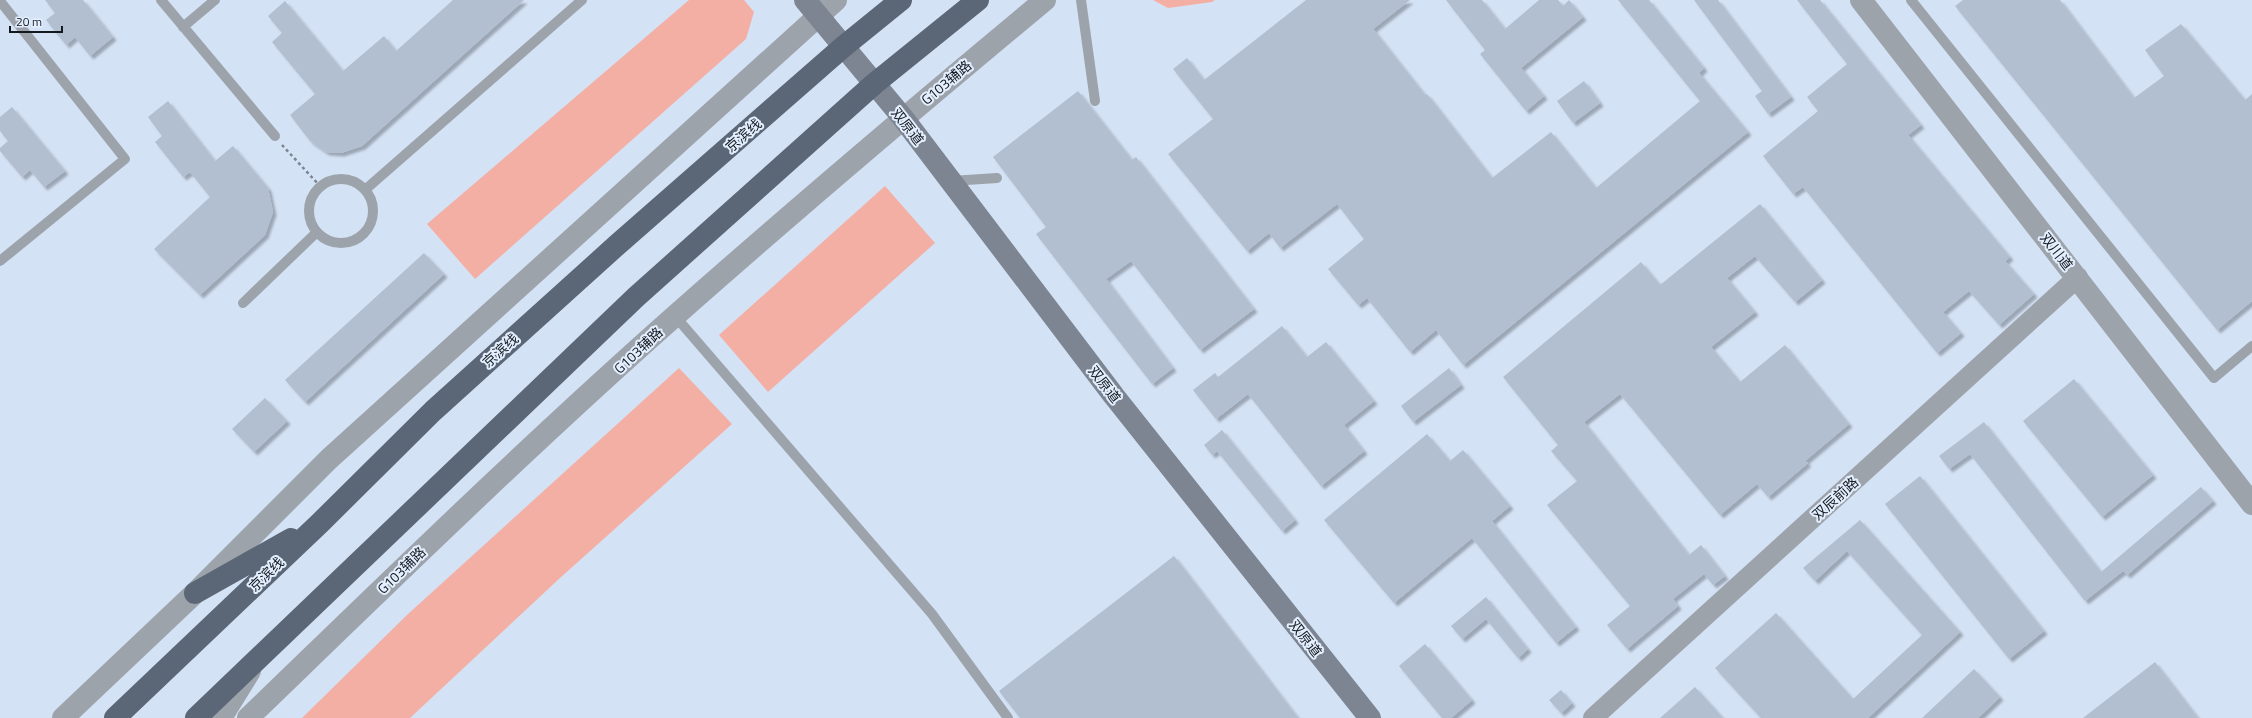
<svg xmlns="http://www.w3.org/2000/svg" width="2252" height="718" font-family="'Titillium Web','Noto Sans SC',sans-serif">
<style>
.green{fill:#f4afa4}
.building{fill:#b1bfd1;filter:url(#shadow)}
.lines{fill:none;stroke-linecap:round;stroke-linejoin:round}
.path{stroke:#7b8592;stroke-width:2.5;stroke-dasharray:3 3;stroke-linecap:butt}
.service{stroke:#9da3ab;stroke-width:10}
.minor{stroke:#9da3ab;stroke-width:20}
.tertiary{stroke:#9da3ab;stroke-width:22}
.secondary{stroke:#7c8591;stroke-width:22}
.trunk{stroke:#5b6676;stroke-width:22}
.labels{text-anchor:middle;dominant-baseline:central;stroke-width:4;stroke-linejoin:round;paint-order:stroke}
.street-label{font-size:14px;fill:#14191f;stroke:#e3efff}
</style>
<defs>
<filter id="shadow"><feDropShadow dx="3.5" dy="3.5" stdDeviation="1" flood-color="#0004"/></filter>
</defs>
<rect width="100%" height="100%" fill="#d4e2f5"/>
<path class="green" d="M 689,0 L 744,0 L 754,12 L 746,39 L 475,279 L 427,224 Z
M 1153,0 L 1215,0 L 1212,2 L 1168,8 Z
M 885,186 L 935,243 L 768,392 L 719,335 Z
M 679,368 L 732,424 L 560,578 L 410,718 L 302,718 L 408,614 Z"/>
<path class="building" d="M 45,0 L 83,0 L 113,37 L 90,56 L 75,37 L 66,45 L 46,20 L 55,13 Z
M 453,0 L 524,0 L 362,146 L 341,153 L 326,152 L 310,141 L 290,115 L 315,94 L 272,42 L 282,33 L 268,16 L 285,1 L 343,71 L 384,36 L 396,51 Z
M 1306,0 L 1410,0 L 1373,29 L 1425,95 L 1427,94 L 1492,178 L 1551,132 L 1596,188 L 1700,101 L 1618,0 L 1649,0 L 1704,68 L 1699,73 L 1748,132 L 1463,365 L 1436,330 L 1410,352 L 1367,298 L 1358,305 L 1328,269 L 1364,239 L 1337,204 L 1280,248 L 1269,233 L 1247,251 L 1168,154 L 1213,119 L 1173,69 L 1187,58 L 1204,80 Z
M 1446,0 L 1482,0 L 1505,29 L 1539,0 L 1558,0 L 1563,6 L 1569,0 L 1583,17 L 1521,68 L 1544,96 L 1526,111 L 1480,54 L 1485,50 Z
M 1694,0 L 1718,0 L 1791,97 L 1768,114 L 1755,96 L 1762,91 Z
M 1797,0 L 1820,0 L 1862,52 L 1921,125 L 1908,135 L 2010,257 L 2005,261 L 2034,294 L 1999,325 L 1969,291 L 1943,312 L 1961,333 L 1937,353 L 1803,187 L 1793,194 L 1763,156 L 1818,111 L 1807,97 L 1847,64 Z
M 1963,0 L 2060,0 L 2134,98 L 2164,76 L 2145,50 L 2181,24 L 2245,100 L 2252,94 L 2252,301 L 2217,330 L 1955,6 Z
M 1584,81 L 1600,103 L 1573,123 L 1557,101 Z
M 1078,91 L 1132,160 L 1136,157 L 1254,309 L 1200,350 L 1131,261 L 1106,279 L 1173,368 L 1152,384 L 1036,234 L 1046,227 L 993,157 Z
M 168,101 L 215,161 L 233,146 L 268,188 L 273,212 L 265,235 L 200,295 L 154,249 L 210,197 L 190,172 L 183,177 L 155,142 L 162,136 L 148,117 Z
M 12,107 L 65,171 L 44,187 L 30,170 L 22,177 L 0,151 L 0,148 L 8,141 L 0,131 L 0,117 Z
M 1760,204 L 1822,280 L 1795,302 L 1755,256 L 1727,278 L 1755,312 L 1711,347 L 1740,382 L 1785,345 L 1849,424 L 1805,461 L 1808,463 L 1768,497 L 1757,484 L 1720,515 L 1620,394 L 1584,422 L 1689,555 L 1701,545 L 1725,576 L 1713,585 L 1704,574 L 1673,599 L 1678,606 L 1627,649 L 1607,625 L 1630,606 L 1547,505 L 1577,481 L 1551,451 L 1558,445 L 1503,377 L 1641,262 L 1660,285 Z
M 424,253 L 444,274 L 305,402 L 285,380 Z
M 1282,326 L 1307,357 L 1326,342 L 1374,401 L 1344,425 L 1364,451 L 1321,486 L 1248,394 L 1216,419 L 1193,390 L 1215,373 L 1218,377 Z
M 1449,368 L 1461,385 L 1413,422 L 1401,406 Z
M 2074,379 L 2153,475 L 2102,517 L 2023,421 Z
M 265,398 L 287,421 L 254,452 L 232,429 Z
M 1984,422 L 2101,572 L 2201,487 L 2213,501 L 2127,575 L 2123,571 L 2085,601 L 1970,454 L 1949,469 L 1939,456 Z
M 1222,430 L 1295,520 L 1282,531 L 1217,451 L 1212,455 L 1204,445 Z
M 1427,434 L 1450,461 L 1463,450 L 1510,506 L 1492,521 L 1576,627 L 1556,643 L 1472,538 L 1394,603 L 1324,520 Z
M 1920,476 L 2044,631 L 2009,659 L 1885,504 Z
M 1860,520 L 1960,632 L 1868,718 L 1761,718 L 1715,668 L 1776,613 L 1853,699 L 1922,635 L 1847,551 L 1815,581 L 1803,568 Z
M 1174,556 L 1298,718 L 1020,718 L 999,691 Z
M 1486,597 L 1528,649 L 1518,658 L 1486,619 L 1462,639 L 1451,626 Z
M 1425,644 L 1472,700 L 1451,718 L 1442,718 L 1399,666 Z
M 2155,662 L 2198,718 L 2083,718 Z
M 1974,669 L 2000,697 L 1978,718 L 1922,718 Z
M 1695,687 L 1723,718 L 1660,718 Z
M 1561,690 L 1572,703 L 1561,713 L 1549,700 Z"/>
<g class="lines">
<path class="path" d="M 282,145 L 320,186"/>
<path class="service" d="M 161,0 L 275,136
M 1081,0 L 1095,101
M 1911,0 L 2214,378 L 2252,346
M 0,1 L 125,159 L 0,261
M 183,27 L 215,0
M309 211a32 32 0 1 1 64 0a32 32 0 1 1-64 0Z
M 951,181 L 997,178
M 366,189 L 582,0
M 243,303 L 317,232
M 675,316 L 932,614 L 1008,718"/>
<path class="minor" d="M 1593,718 L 2078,277"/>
<path class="tertiary" d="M 1861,0 L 2252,504
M 63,718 L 195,593 L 329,459 L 836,0
M 221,718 L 250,671
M 248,718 C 389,582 529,445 676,315 C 797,208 921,103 1045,0"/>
<path class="secondary" d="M 805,0 L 903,118 L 1114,396 L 1370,718"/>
<path class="trunk" d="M 195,593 L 291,539
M 115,718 L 320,523 L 433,411 L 617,245 L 843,47 L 901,0
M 196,718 L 636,297 L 874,84 L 978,0"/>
</g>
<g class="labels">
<g class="street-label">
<text transform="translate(946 82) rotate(-40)">G103辅路</text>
<text transform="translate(908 126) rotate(52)">双原道</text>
<text transform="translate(743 135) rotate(-41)">京滨线</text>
<text transform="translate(2057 251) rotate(52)">双川道</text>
<text transform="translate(500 350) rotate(-42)">京滨线</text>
<text transform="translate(638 350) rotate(-43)">G103辅路</text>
<text transform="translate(1105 384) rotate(52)">双原道</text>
<text transform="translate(1835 498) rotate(-42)">双辰前路</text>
<text transform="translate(401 570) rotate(-44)">G103辅路</text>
<text transform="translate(266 574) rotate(-44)">京滨线</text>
<text transform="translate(1306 638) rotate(52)">双原道</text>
</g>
</g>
<path d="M10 26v6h52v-6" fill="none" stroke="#14191f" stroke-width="2"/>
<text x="16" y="26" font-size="12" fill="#14191f" stroke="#e3efff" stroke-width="3" paint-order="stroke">20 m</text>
</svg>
